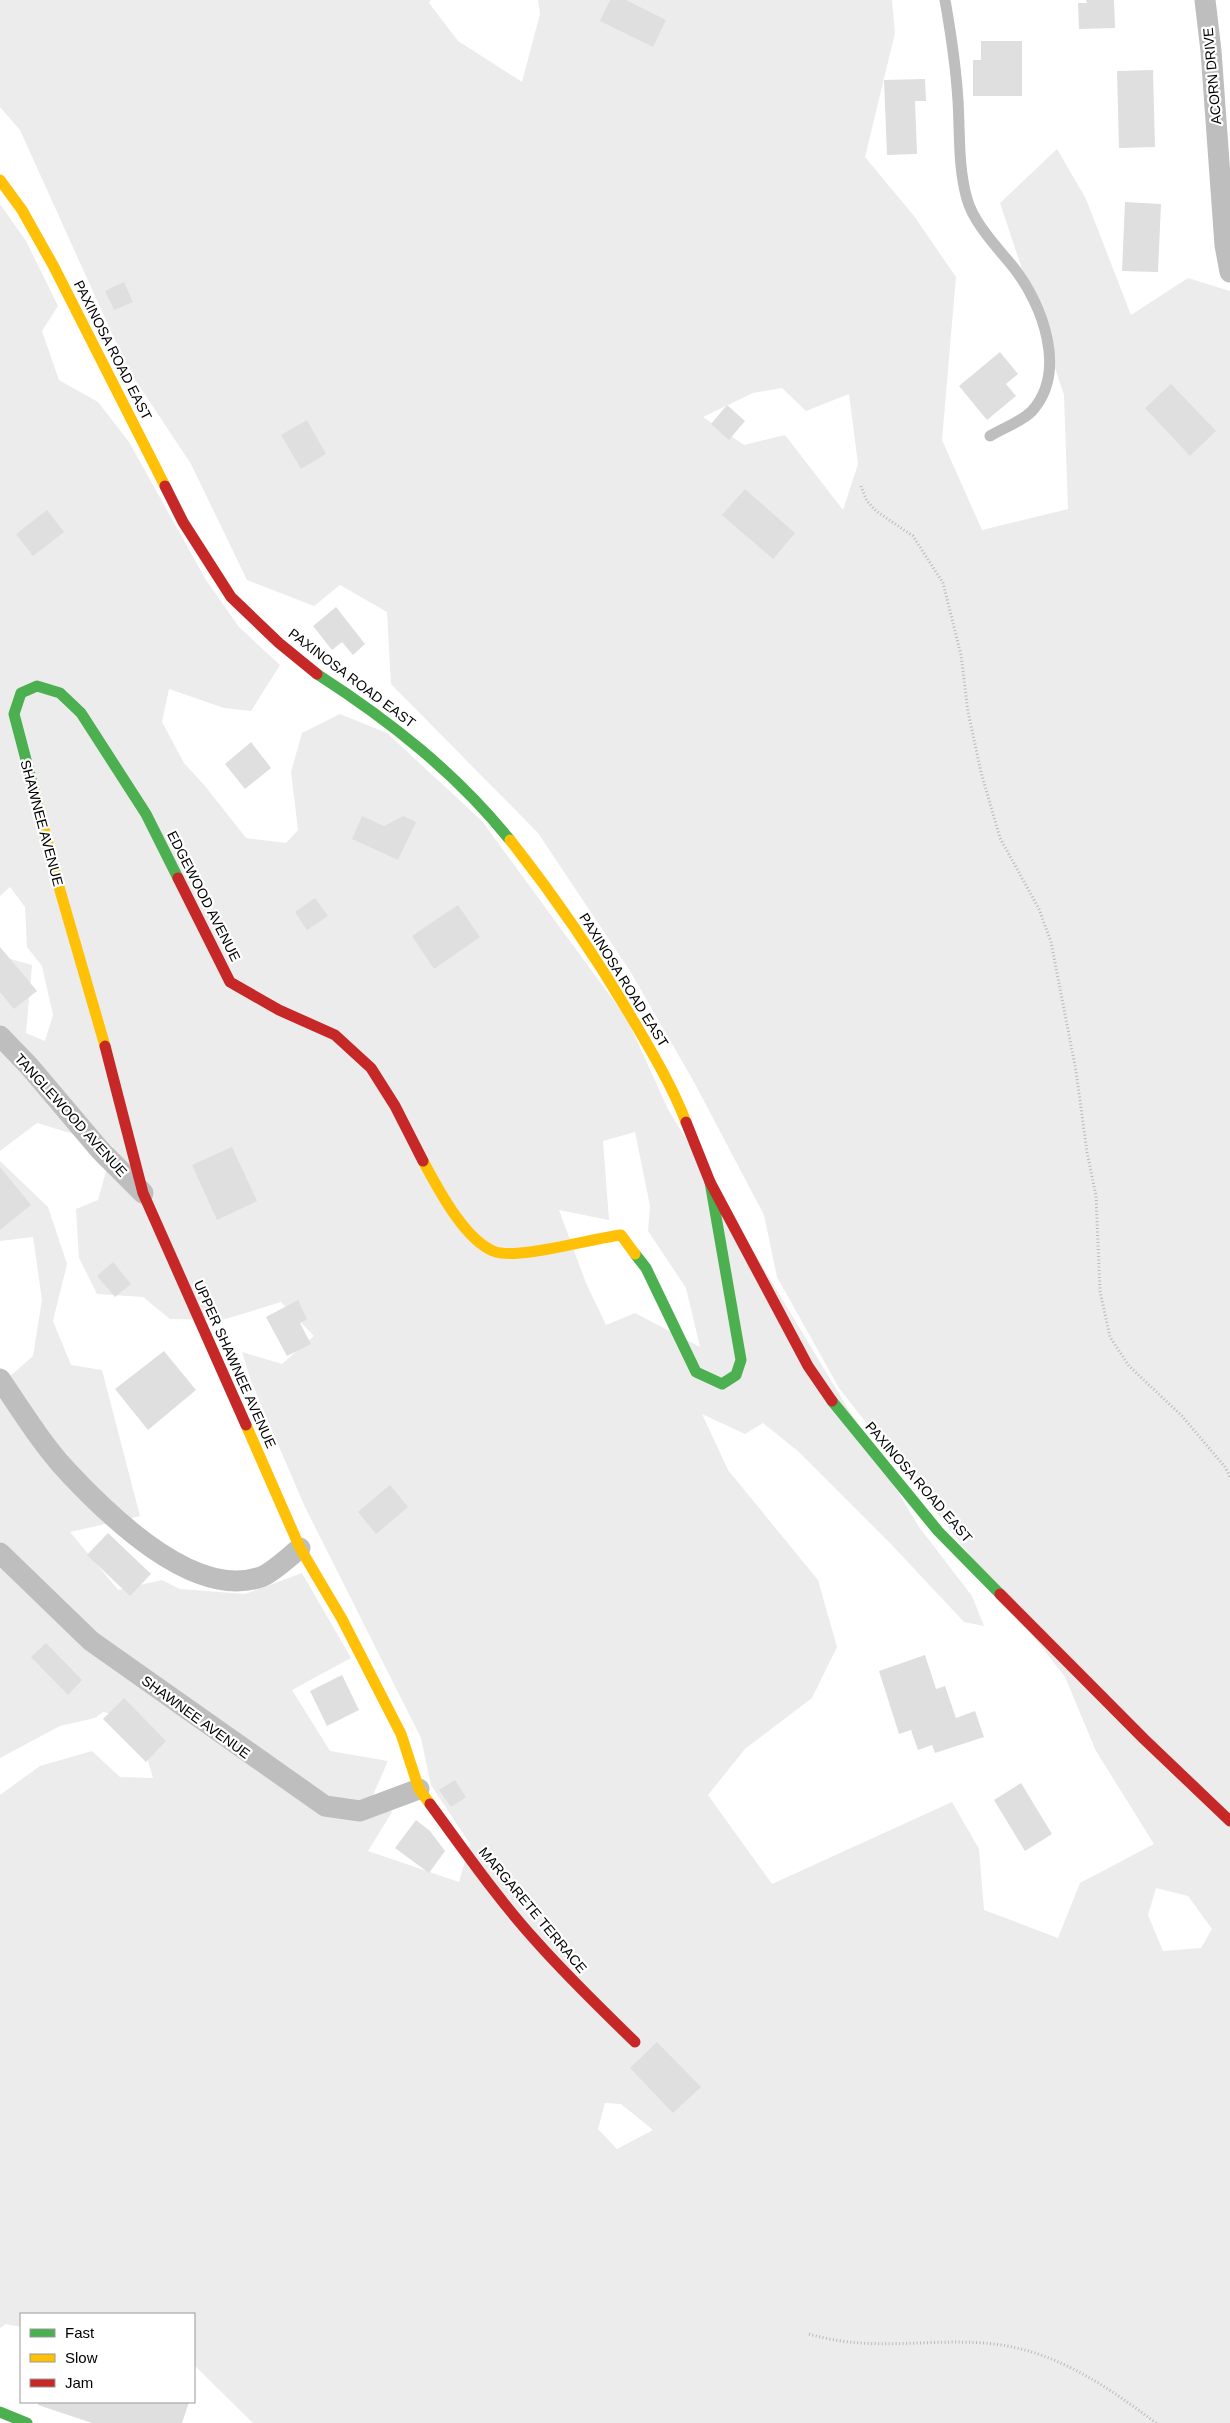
<svg xmlns="http://www.w3.org/2000/svg" width="1230" height="2423" font-family="Helvetica,sans-serif">
<style>
.green{fill:#ececec;fill-rule:evenodd}
.building{fill:#dfdfdf}
.lines{fill:none;stroke-linecap:round;stroke-linejoin:round}
.path{stroke:#b9b9b9;stroke-width:3;stroke-dasharray:1 2.5;stroke-linecap:butt}
.lane{stroke:#bebebe;stroke-width:11}
.street{stroke:#bebebe;stroke-width:21}
.fast{stroke:#4caf50;stroke-width:11}
.slow{stroke:#ffc107;stroke-width:11}
.jam{stroke:#c62828;stroke-width:11}
.labels{text-anchor:middle;dominant-baseline:central;stroke-width:4.5;stroke-linejoin:round;paint-order:stroke}
.street-label{font-size:14px;fill:#000;stroke:#fff}
</style>
<rect width="100%" height="100%" fill="#fff"/>
<path class="green" d="M 0,0 L 431,0 L 429,3 L 458,41 L 522,82 L 540,14 L 538,0 L 892,0 L 895,33 L 865,157 L 914,216 L 956,277 L 942,440 L 982,530 L 1068,509 L 1064,395 L 1000,203 L 1057,149 L 1086,199 L 1131,315 L 1188,278 L 1230,291 L 1230,2423 L 253,2423 L 194,2365 L 194,2314 L 21,2314 L 21,2327 L 6,2324 L 0,2328 L 0,1795 L 40,1766 L 92,1751 L 120,1777 L 153,1778 L 137,1725 L 125,1717 L 103,1712 L 95,1718 L 60,1726 L 0,1758 L 0,1385 L 33,1356 L 42,1300 L 33,1237 L 0,1241 L 0,1161 L 48,1207 L 67,1264 L 53,1321 L 71,1365 L 102,1370 L 140,1516 L 70,1532 L 118,1590 L 162,1580 L 180,1589 L 245,1594 L 302,1573 L 351,1658 L 292,1690 L 330,1751 L 388,1761 L 373,1795 L 392,1812 L 368,1851 L 459,1882 L 470,1844 L 431,1785 L 421,1738 L 304,1505 L 251,1381 L 242,1352 L 282,1364 L 314,1336 L 281,1302 L 222,1320 L 170,1319 L 143,1297 L 97,1294 L 79,1258 L 76,1209 L 98,1200 L 113,1146 L 37,1123 L 0,1151 L 0,956 L 32,965 L 26,1033 L 45,1041 L 53,1015 L 42,966 L 27,947 L 25,907 L 10,887 L 0,896 L 0,204 L 26,241 L 58,306 L 42,331 L 59,380 L 98,402 L 129,442 L 206,580 L 239,627 L 280,665 L 251,711 L 224,708 L 169,689 L 162,722 L 184,763 L 205,786 L 246,838 L 286,843 L 298,830 L 291,772 L 302,733 L 340,714 L 387,733 L 482,821 L 627,1019 L 668,1109 L 919,1527 L 972,1596 L 984,1626 L 964,1622 L 889,1542 L 799,1452 L 763,1423 L 745,1434 L 702,1414 L 728,1470 L 818,1580 L 837,1647 L 812,1698 L 745,1749 L 708,1795 L 772,1884 L 952,1802 L 979,1849 L 984,1910 L 1058,1938 L 1080,1883 L 1154,1844 L 1096,1751 L 1065,1677 L 839,1388 L 777,1277 L 764,1215 L 694,1082 L 630,971 L 538,833 L 391,684 L 387,612 L 340,585 L 314,606 L 247,580 L 191,464 L 128,369 L 20,130 L 0,107 ZM 782,388 L 806,411 L 849,394 L 858,464 L 843,510 L 785,435 L 744,445 L 703,417 L 753,393 ZM 635,1132 L 650,1206 L 648,1231 L 686,1288 L 700,1347 L 635,1313 L 606,1325 L 586,1283 L 559,1210 L 609,1220 L 603,1141 ZM 1156,1888 L 1188,1896 L 1212,1929 L 1201,1948 L 1163,1951 L 1148,1915 ZM 605,2103 L 621,2104 L 653,2130 L 617,2149 L 598,2129 Z"/>
<path class="building" d="M 610,0 L 626,0 L 666,20 L 653,47 L 600,21 Z
M 1086,0 L 1114,0 L 1115,28 L 1079,29 L 1078,3 L 1087,3 Z
M 981,41 L 1022,41 L 1022,96 L 973,96 L 973,60 L 981,60 Z
M 1153,70 L 1155,147 L 1119,148 L 1117,71 Z
M 925,79 L 926,101 L 915,101 L 917,154 L 887,155 L 884,80 Z
M 1125,202 L 1161,204 L 1158,272 L 1122,271 Z
M 124,282 L 133,302 L 114,310 L 105,291 Z
M 1000,352 L 1018,374 L 1006,384 L 1016,396 L 987,420 L 959,386 Z
M 1171,384 L 1216,431 L 1190,456 L 1145,408 Z
M 727,405 L 745,421 L 729,440 L 711,424 Z
M 307,420 L 326,454 L 301,469 L 281,435 Z
M 745,489 L 795,533 L 773,559 L 722,515 Z
M 47,510 L 64,532 L 33,556 L 16,534 Z
M 336,607 L 365,644 L 353,655 L 342,642 L 332,650 L 313,626 Z
M 251,742 L 271,768 L 245,789 L 225,764 Z
M 362,816 L 384,826 L 403,816 L 416,822 L 398,860 L 352,839 Z
M 315,898 L 328,916 L 307,930 L 295,912 Z
M 458,905 L 480,937 L 434,969 L 412,936 Z
M 0,947 L 37,991 L 14,1009 L 0,992 Z
M 232,1147 L 257,1201 L 217,1220 L 192,1165 Z
M 0,1167 L 31,1205 L 0,1230 Z
M 113,1262 L 131,1284 L 115,1297 L 97,1276 Z
M 298,1300 L 307,1319 L 300,1323 L 311,1344 L 287,1356 L 266,1317 Z
M 164,1351 L 196,1390 L 148,1430 L 115,1389 Z
M 390,1485 L 408,1507 L 376,1534 L 358,1512 Z
M 108,1533 L 151,1574 L 130,1596 L 87,1555 Z
M 46,1643 L 82,1680 L 68,1695 L 31,1657 Z
M 925,1655 L 936,1689 L 945,1686 L 956,1718 L 975,1711 L 984,1737 L 935,1753 L 932,1745 L 918,1750 L 911,1730 L 899,1734 L 879,1671 Z
M 342,1675 L 359,1710 L 327,1726 L 310,1691 Z
M 124,1698 L 166,1741 L 146,1762 L 103,1719 Z
M 455,1780 L 466,1797 L 451,1807 L 439,1790 Z
M 1021,1783 L 1052,1834 L 1025,1851 L 994,1800 Z
M 416,1820 L 430,1831 L 445,1851 L 429,1873 L 395,1848 Z
M 657,2042 L 701,2087 L 673,2113 L 630,2068 Z
M 38,2402 L 189,2402 L 182,2423 L 92,2423 L 38,2405 Z"/>
<g class="lines">
<path class="path" d="M 861,486 L 867,501 L 876,511 L 913,536 L 943,583 L 961,655 L 968,712 L 981,772 L 1000,838 L 1039,909 L 1051,942 L 1076,1071 L 1087,1152 L 1096,1196 L 1100,1291 L 1110,1337 L 1129,1366 L 1182,1416 L 1225,1467 L 1230,1477
M 809,2334 C 872,2353 931,2337 994,2344 C 1056,2351 1108,2387 1156,2423"/>
<path class="lane" d="M 945,0 C 951,34 956,67 958,101 C 960,134 958,167 967,199 C 974,224 998,248 1014,268 C 1042,304 1068,371 1032,411 C 1023,421 1003,428 990,436"/>
<path class="street" d="M 1205,0 L 1211,51 L 1225,245 L 1230,272
M 0,1036 L 29,1066 L 100,1150 L 143,1193
M 0,1379 C 21,1410 42,1444 67,1471 C 109,1516 194,1600 261,1577 C 272,1573 290,1556 300,1548
M 0,1553 L 91,1641 L 325,1806 L 360,1811 L 419,1789"/>
<path class="fast" d="M 317,674 C 390,721 456,773 510,840
M 34,790 L 14,714 L 21,693 L 37,686 L 60,693 L 81,713 L 146,814 L 178,878
M 635,1254 L 646,1268 L 696,1372 L 722,1384 L 736,1375 L 741,1360 L 710,1182
M 832,1401 L 938,1531 L 1000,1594
M 0,2412 L 27,2423"/>
<path class="slow" d="M 0,180 L 22,210 L 54,267 L 165,486
M 34,790 L 59,887 L 105,1046
M 510,840 C 555,897 596,957 633,1020 C 653,1054 672,1086 686,1122
M 423,1161 C 438,1188 463,1238 493,1251 C 516,1261 593,1238 621,1235 L 635,1254
M 246,1425 L 300,1548 L 342,1619 L 401,1734 L 419,1789 L 430,1804"/>
<path class="jam" d="M 165,486 L 183,522 L 231,597 L 279,643 L 317,674
M 178,878 L 230,982 L 279,1010 L 335,1035 L 371,1068 L 395,1106 L 423,1161
M 105,1046 L 143,1193 L 246,1425
M 686,1122 L 710,1182 L 808,1366 L 832,1401
M 1000,1594 L 1144,1739 L 1230,1821
M 430,1804 C 464,1850 497,1898 536,1941 C 567,1976 601,2009 635,2042"/>
</g>
<g class="labels">
<g class="street-label">
<text transform="translate(1212 76) rotate(-95)">ACORN DRIVE</text>
<text transform="translate(113 350) rotate(63)">PAXINOSA ROAD EAST</text>
<text transform="translate(352 678) rotate(37)">PAXINOSA ROAD EAST</text>
<text transform="translate(42 823) rotate(75)">SHAWNEE AVENUE</text>
<text transform="translate(204 896) rotate(63)">EDGEWOOD AVENUE</text>
<text transform="translate(624 980) rotate(58)">PAXINOSA ROAD EAST</text>
<text transform="translate(71 1115) rotate(48)">TANGLEWOOD AVENUE</text>
<text transform="translate(235 1364) rotate(66)">UPPER SHAWNEE AVENUE</text>
<text transform="translate(919 1482) rotate(49)">PAXINOSA ROAD EAST</text>
<text transform="translate(196 1717) rotate(36)">SHAWNEE AVENUE</text>
<text transform="translate(533 1910) rotate(50)">MARGARETE TERRACE</text>
</g>
</g>
<rect x="20" y="2313" width="175" height="90" fill="#ffffff" stroke="#999999"/>
<rect x="30" y="2329" width="25" height="8" fill="#4caf50" stroke="#999999"/>
<text x="65" y="2338" font-size="15" fill="#000000">Fast</text>
<rect x="30" y="2354" width="25" height="8" fill="#ffc107" stroke="#999999"/>
<text x="65" y="2363" font-size="15" fill="#000000">Slow</text>
<rect x="30" y="2379" width="25" height="8" fill="#c62828" stroke="#999999"/>
<text x="65" y="2388" font-size="15" fill="#000000">Jam</text>
</svg>
